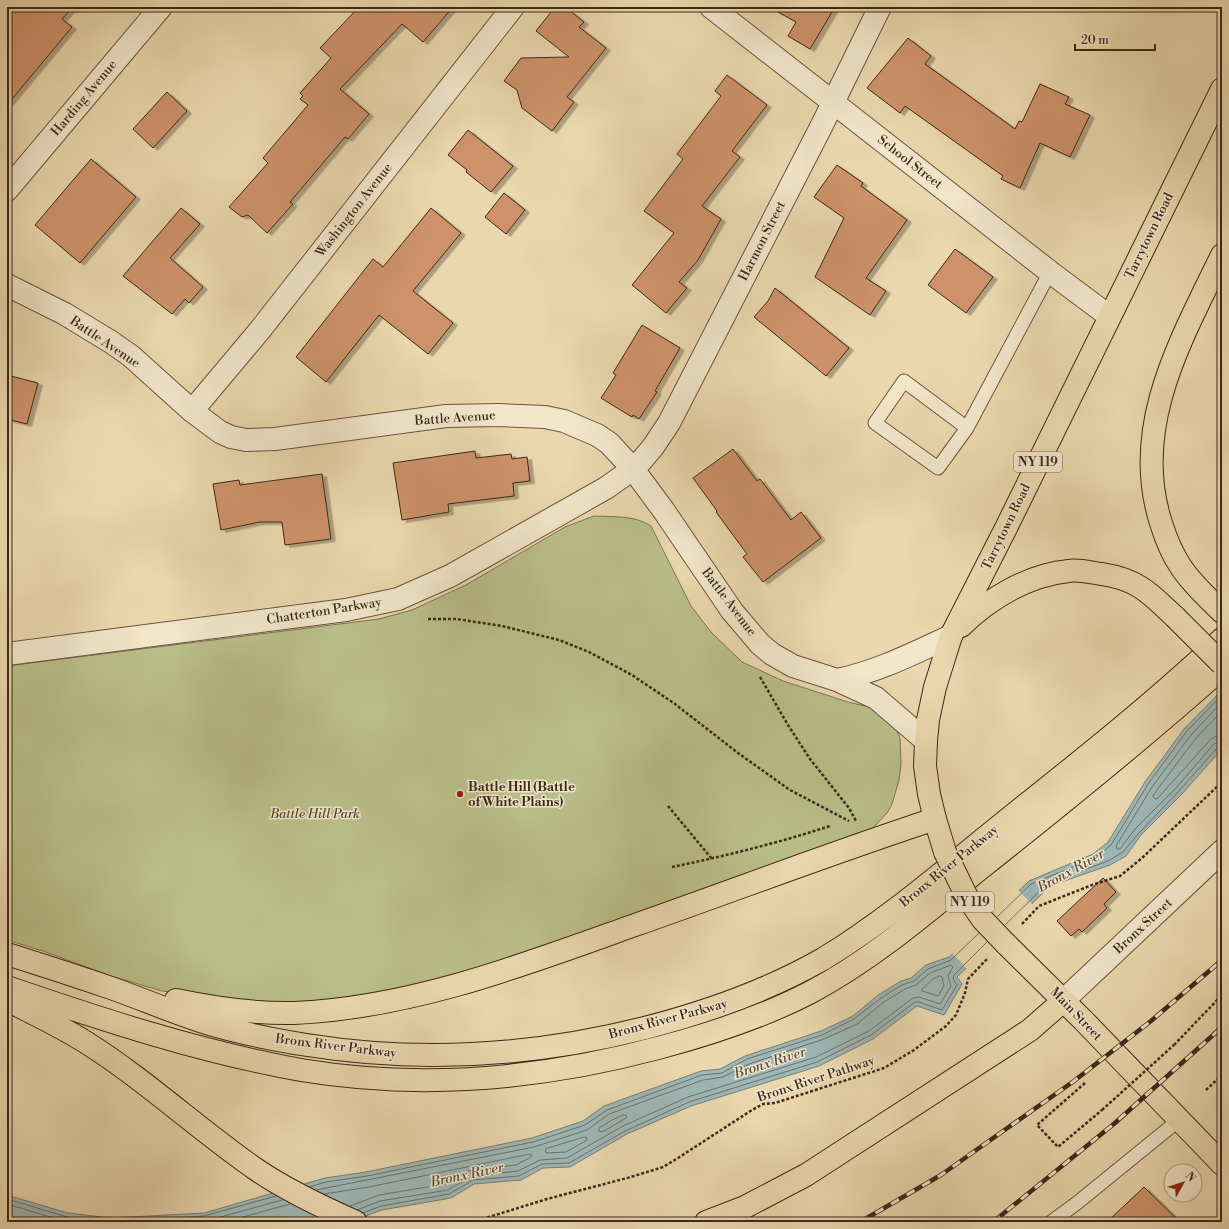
<svg xmlns="http://www.w3.org/2000/svg" width="1229" height="1229" font-family="'Libre Bodoni',serif">
<style>
.green{fill:#b9be88;stroke:#7b7350}
.water{fill:#9db7b6;stroke:#777e77}
.pier{fill:#ead7ad}
.lines{fill:none;stroke-linecap:round;stroke-linejoin:round}
.shore{stroke:#6d7068;stroke-width:1}
.building{fill:#cd926a;stroke:#3d2819;filter:url(#shadow)}
.service-casing{stroke:#68543e;stroke-width:15}
.minor-casing{stroke:#68543e;stroke-width:24}
.tertiary-casing{stroke:#68543e;stroke-width:24}
.primary-casing{stroke:#3d2819;stroke-width:24}
.trunk-casing{stroke:#3d2819;stroke-width:24}
.path{stroke:#3d2819;stroke-width:2.5;stroke-dasharray:3 2;stroke-linecap:butt}
.service{stroke:#f1e5ca;stroke-width:13}
.minor{stroke:#f1e5ca;stroke-width:22}
.tertiary{stroke:#f1e5ca;stroke-width:22}
.primary{stroke:#ead7ad;stroke-width:22}
.trunk{stroke:#ead7ad;stroke-width:22}
.rail-casing{stroke:#3d2819;stroke-width:4.5}
.rail{stroke:#f1e5ca;stroke-width:3;stroke-dasharray:9;stroke-linecap:butt}
.primary-bridge-casing{stroke:#3d2819;stroke-width:24;stroke-linecap:butt}
.path-bridge{stroke:#3d2819;stroke-width:2.5;stroke-dasharray:3 2;stroke-linecap:butt}
.primary-bridge{stroke:#ead7ad;stroke-width:22}
.poi-dot{fill:#8f2418;stroke:#f1e5ca;stroke-width:1.5}
.labels{text-anchor:middle;dominant-baseline:central;stroke-width:3;stroke-linejoin:round;paint-order:stroke}
.shield{fill:#f1e5ca;stroke:#73614e;stroke-width:1}
.shield-label{font-size:12px;font-weight:bold;fill:#3d2819}
.street-label{font-size:13px;fill:#3d2819;stroke:#f1e5ca}
.poi-label{font-size:13px;font-weight:bold;fill:#3d2819;stroke:#f1e5ca;text-anchor:start}
.park-label{font-size:13px;font-style:italic;fill:#56462f;stroke:#f1e5ca}
.water-label{font-size:14px;font-style:italic;fill:#554c40;stroke:#f1e5ca}
</style>
<defs>
<filter id="shadow"><feDropShadow dx="4.5" dy="2.5" stdDeviation="0" flood-color="#0004"/></filter>
</defs>
<rect width="100%" height="100%" fill="#ead7ad"/>
<filter id="stains"><feTurbulence type="fractalNoise" baseFrequency=".005" numOctaves="4"/><feColorMatrix values="0 0 0 0 .2 0 0 0 0 .09 0 0 0 0 .02 0 0 0 .5 -.17"/></filter>
<radialGradient id="worn" r=".72"><stop offset=".6" stop-color="#630" stop-opacity="0"/><stop offset="1" stop-color="#630" stop-opacity=".3"/></radialGradient>
<path class="green" d="M 594,516 C 614,517 634,515 651,526 L 691,606 L 711,632 L 742,662 L 783,681 L 848,702 L 874,708 L 895,726 L 900,738 L 901,764 L 899,780 L 892,804 L 887,813 L 871,830 L 502,962 L 403,988 L 337,999 L 280,1003 L 230,1000 L 162,991 L 108,975 L 43,951 L 7,940 L 7,666 L 379,619 L 412,610 L 466,585 L 565,527 Z"/>
<path class="water" d="M 1222,690 L 1222,749 L 1182,794 L 1141,835 L 1126,856 L 1110,865 L 1050,886 L 957,977 L 962,984 L 944,1015 L 917,1006 L 873,1039 L 819,1066 L 691,1106 L 627,1134 L 570,1167 L 543,1168 L 521,1180 L 474,1184 L 451,1198 L 382,1210 L 350,1222 L 7,1222 L 7,1195 L 68,1213 L 111,1218 L 204,1213 L 325,1178 L 366,1172 L 532,1138 L 583,1121 L 604,1106 L 701,1071 L 720,1069 L 745,1056 L 821,1031 L 853,1016 L 878,995 L 901,981 L 911,978 L 926,965 L 949,957 L 1029,881 L 1093,854 L 1108,842 L 1145,782 L 1184,729 Z"/>
<path class="pier" d="M 1017,889 L 1033,905 L 968,970 L 951,952 Z"/>
<g class="lines">
<path class="shore" d="M 1222,702 L 1191,735 L 1152,787 L 1116,846 L 1117,849 L 1120,849 L 1135,829 L 1176,788 L 1214,744 L 1218,742 L 1222,741
M 1222,711 L 1196,738 L 1157,790 L 1153,796 L 1154,798 L 1157,799 L 1211,739 L 1216,736 L 1222,735
M 997,917 L 1031,884 L 1095,858 L 1111,845 L 1148,784 L 1187,731 L 1222,695
M 1005,925 L 1048,883 L 1108,861 L 1123,852 L 1139,833 L 1179,791 L 1217,748 L 1222,746
M 940,976 L 942,977 L 944,986 L 938,996 L 922,991 L 922,989 L 933,979 Z
M 624,1115 L 627,1116 L 626,1118 L 602,1132 L 599,1131 L 599,1128 L 612,1120 Z
M 585,1137 L 587,1138 L 587,1140 L 566,1152 L 547,1153 L 545,1152 L 546,1149 Z
M 309,1187 L 326,1182 L 367,1176 L 533,1142 L 585,1125 L 607,1110 L 702,1075 L 722,1073 L 747,1059 L 822,1035 L 854,1019 L 881,998 L 902,985 L 914,981 L 928,969 L 951,960 L 979,933
M 316,1190 L 534,1147 L 587,1130 L 609,1114 L 703,1080 L 723,1077 L 749,1064 L 824,1039 L 857,1024 L 884,1002 L 905,989 L 916,985 L 930,973 L 951,965 L 953,967 L 948,976 L 951,986 L 940,1004 L 919,997 L 913,998 L 869,1031 L 816,1057 L 688,1097 L 623,1126 L 567,1158 L 540,1160 L 518,1171 L 472,1176 L 448,1190 L 380,1201 L 357,1210
M 324,1194 L 369,1187 L 530,1154 L 532,1155 L 531,1157 L 516,1165 L 471,1170 L 445,1184 L 379,1195 L 350,1206
M 7,1199 L 67,1217 L 108,1222
M 7,1204 L 67,1222
M 363,1213 L 381,1206 L 449,1194 L 473,1180 L 519,1176 L 542,1164 L 569,1163 L 625,1131 L 689,1102 L 817,1062 L 871,1035 L 915,1002 L 919,1002 L 942,1010 L 957,985 L 953,979 L 954,975 L 987,942
M 116,1222 L 204,1216 L 276,1196
M 197,1222 L 206,1221 L 282,1200
M 225,1222 L 290,1204"/>
</g>
<path class="building" d="M 7,7 L 73,7 L 62,19 L 72,27 L 7,105 Z
M 359,7 L 453,7 L 423,42 L 402,24 L 340,89 L 369,114 L 348,139 L 345,137 L 290,202 L 293,204 L 267,233 L 248,215 L 242,217 L 229,207 L 268,163 L 263,158 L 308,105 L 300,99 L 303,96 L 300,93 L 331,58 L 320,48 Z
M 555,7 L 565,7 L 584,22 L 579,27 L 606,48 L 567,97 L 574,102 L 552,131 L 522,108 L 517,90 L 504,81 L 521,58 L 569,57 L 536,31 Z
M 769,7 L 835,7 L 810,49 L 788,36 L 796,22 Z
M 908,38 L 931,56 L 925,64 L 1015,129 L 1019,121 L 1022,122 L 1040,84 L 1069,97 L 1065,104 L 1090,115 L 1070,157 L 1040,143 L 1020,188 L 1001,179 L 1003,176 L 905,106 L 900,113 L 867,88 Z
M 727,75 L 767,105 L 732,151 L 740,157 L 702,206 L 721,219 L 698,260 L 679,282 L 687,288 L 666,313 L 632,285 L 674,233 L 644,211 L 683,159 L 677,154 L 721,96 L 715,91 Z
M 167,92 L 187,111 L 153,148 L 133,129 Z
M 468,130 L 513,166 L 491,192 L 466,172 L 467,170 L 448,155 Z
M 91,159 L 136,197 L 80,263 L 35,225 Z
M 837,165 L 863,183 L 861,186 L 907,220 L 866,278 L 886,291 L 870,315 L 815,277 L 844,218 L 814,197 Z
M 504,193 L 525,210 L 506,234 L 485,217 Z
M 181,208 L 200,224 L 170,258 L 203,287 L 189,303 L 185,299 L 172,314 L 123,276 Z
M 431,208 L 461,233 L 413,291 L 453,323 L 428,354 L 379,315 L 326,382 L 296,357 L 373,259 L 383,267 Z
M 955,249 L 993,277 L 966,313 L 928,285 Z
M 775,288 L 849,348 L 826,376 L 754,317 L 768,301 Z
M 642,325 L 680,348 L 655,391 L 657,392 L 639,419 L 633,415 L 632,417 L 601,398 L 616,375 L 613,373 Z
M 7,375 L 38,383 L 27,424 L 7,419 Z
M 733,449 L 757,481 L 760,479 L 791,520 L 801,512 L 821,538 L 763,582 L 743,557 L 747,554 L 716,512 L 717,511 L 693,478 Z
M 475,451 L 476,458 L 511,454 L 512,459 L 527,457 L 530,481 L 513,483 L 514,496 L 448,504 L 449,512 L 402,520 L 393,463 Z
M 322,474 L 331,539 L 285,545 L 282,522 L 260,522 L 221,530 L 213,484 L 239,480 L 240,485 Z
M 1103,878 L 1116,892 L 1104,904 L 1107,908 L 1082,932 L 1079,929 L 1071,936 L 1057,921 Z
M 1144,1187 L 1180,1222 L 1107,1222 Z"/>
<g class="lines">
<g class="service-casing">
<path id="service" d="M 967,428 L 904,381 L 875,423 L 938,468 L 967,428 L 1050,272
M 1051,1222 L 1077,1203 L 1179,1120"/>
</g>
<g class="minor-casing">
<path id="minor" d="M 711,7 L 1050,272 L 1109,316
M 7,190 L 161,7
M 192,411 L 260,330 L 513,7
M 7,654 L 346,610 L 398,599 L 450,576 L 606,488 L 633,469 L 642,460 L 653,447 L 669,423 L 822,125 L 880,7"/>
</g>
<g class="tertiary-casing">
<path id="tertiary" d="M 7,285 L 65,314 L 111,342 L 131,356 L 192,411 L 220,432 L 231,437 L 246,440 L 275,439 L 446,416 L 499,415 L 545,417 L 564,421 L 597,435 L 609,443 L 633,469 L 664,511 L 732,611 L 760,644 L 772,654 L 793,666 L 837,680 L 876,698 L 926,741
M 837,680 C 877,672 914,653 951,636
M 1063,1001 L 1222,851"/>
</g>
<g class="primary-casing">
<path id="primary" d="M 1222,255 C 1181,340 1130,427 1161,523 C 1166,539 1172,554 1181,567 C 1192,584 1208,598 1222,612
M 961,626 C 990,598 1028,575 1069,571 C 1079,569 1092,573 1102,574 C 1115,576 1129,580 1140,587 C 1153,595 1164,607 1175,617
M 945,852 L 935,819 L 929,794 L 925,766 L 926,741 L 928,720 L 935,687 L 951,636 L 1006,528 L 1222,89
M 1006,944 L 1083,1020 L 1222,1164"/>
</g>
<g class="trunk-casing">
<path id="trunk" d="M 7,954 C 42,965 76,976 111,988 C 145,1000 179,1015 213,1025 C 244,1034 276,1040 307,1045 C 420,1063 534,1056 645,1028 C 707,1012 767,991 823,959 C 889,919 948,867 1008,819 C 1081,761 1154,703 1222,639
M 7,987 C 103,1020 201,1052 301,1070 C 421,1090 542,1079 658,1048 C 711,1034 763,1017 811,992 C 873,959 927,912 981,868 C 1063,803 1144,738 1222,668
M 7,1000 C 34,1014 62,1027 87,1043 C 147,1081 199,1130 257,1170 C 288,1191 322,1207 356,1222
M 176,1000 C 215,1008 254,1014 294,1013 C 412,1008 526,964 635,925 C 735,890 834,852 935,819
M 706,1222 L 745,1207 L 806,1175 L 1030,1030 L 1063,1001"/>
</g>
<path class="path" d="M 428,619 L 457,619 L 502,626 L 559,640 L 589,652 L 632,675 L 675,704 L 738,753 L 790,790 L 849,821
M 760,677 L 788,725 L 810,759 L 849,808 L 856,821
M 668,806 L 712,859
M 672,867 C 725,856 778,843 830,826
M 1022,924 L 1039,906 L 1092,885 L 1120,876 L 1142,858 L 1222,782
M 1174,1045 L 1222,995
M 1085,1083 L 1037,1125 L 1058,1147 L 1102,1110
M 1206,1090 L 1222,1075
M 380,1220 L 409,1222
M 473,1222 L 547,1199 L 631,1177 L 663,1167 L 678,1158 L 752,1110 L 763,1104 L 775,1103 L 884,1068 L 914,1050 L 946,1026 L 956,1015 L 965,993 L 968,979 L 987,959"/>
<use href="#service" class="service"/>
<use href="#minor" class="minor"/>
<use href="#tertiary" class="tertiary"/>
<use href="#primary" class="primary"/>
<use href="#trunk" class="trunk"/>
<g class="rail-casing">
<path id="rail" d="M 860,1222 L 941,1175 L 1074,1081 L 1151,1021 L 1222,960
M 993,1222 L 1115,1123 L 1222,1027"/>
</g>
<use href="#rail" class="rail"/>
<g class="primary-bridge-casing">
<path id="primary-bridge" d="M 1175,617 L 1222,664
M 945,852 L 967,897 L 983,920 L 1006,944"/>
</g>
<path class="path-bridge" d="M 1102,1110 L 1174,1045"/>
<use href="#primary-bridge" class="primary-bridge"/>
</g>
<circle class="poi-dot" cx="460" cy="794" r="4"/>
<g class="labels">
<g class="shield">
<rect x="1014" y="452" width="48" height="20" rx="3"/>
<rect x="946" y="892" width="48" height="20" rx="3"/>
</g>
<g class="shield-label">
<text x="1038" y="462">NY 119</text>
<text x="970" y="902">NY 119</text>
</g>
<g class="street-label">
<text transform="translate(84 98) rotate(-50)">Harding Avenue</text>
<text transform="translate(910 162) rotate(38)">School Street</text>
<text transform="translate(354 210) rotate(-52)">Washington Avenue</text>
<text transform="translate(1149 236) rotate(-64)">Tarrytown Road</text>
<text transform="translate(762 241) rotate(-63)">Harmon Street</text>
<text transform="translate(105 342) rotate(34)">Battle Avenue</text>
<text transform="translate(455 418) rotate(-4)">Battle Avenue</text>
<text transform="translate(1006 527) rotate(-64)">Tarrytown Road</text>
<text transform="translate(729 602) rotate(53)">Battle Avenue</text>
<text transform="translate(324 611) rotate(-9)">Chatterton Parkway</text>
<text transform="translate(949 866) rotate(-39)">Bronx River Parkway</text>
<text transform="translate(1143 926) rotate(-43)">Bronx Street</text>
<text transform="translate(1076 1014) rotate(46)">Main Street</text>
<text transform="translate(668 1019) rotate(-15)">Bronx River Parkway</text>
<text transform="translate(336 1046) rotate(7)">Bronx River Parkway</text>
<text transform="translate(816 1079) rotate(-18)">Bronx River Pathway</text>
</g>
<g class="poi-label">
<text x="468" y="787">Battle Hill (Battle<tspan x="468" dy="15">of White Plains)</tspan></text>
</g>
<g class="park-label">
<text x="315" y="814">Battle Hill Park</text>
</g>
<g class="water-label">
<text transform="translate(1071 871) rotate(-29)">Bronx River</text>
<text transform="translate(770 1063) rotate(-18)">Bronx River</text>
<text transform="translate(467 1175) rotate(-12)">Bronx River</text>
</g>
</g>
<rect width="1229" height="1229" fill="none" stroke="#ead7ad" stroke-width="24"/>
<rect x="8" y="8" width="1213" height="1213" fill="none" stroke="#3d2819" stroke-width="2"/>
<rect x="12" y="12" width="1205" height="1205" fill="none" stroke="#3d2819"/>
<g transform="translate(1183 1183) rotate(51)"><circle r="19" fill="#f1e5ca" stroke="#a99983"/>
<path d="M0-3L7 15L0 10L-7 15Z" fill="#8f2418"/>
<text y="-6" font-size="11" font-weight="bold" text-anchor="middle" fill="#3d2819">N</text>
</g>
<path d="M1075 44v6h80v-6" fill="none" stroke="#3d2819" stroke-width="2"/>
<text x="1081" y="44" font-size="12" fill="#3d2819" stroke="#f1e5ca" stroke-width="3" paint-order="stroke">20 m</text>
<rect width="100%" height="100%" filter="url(#stains)"/>
<rect width="100%" height="100%" fill="url(#worn)"/>
</svg>
